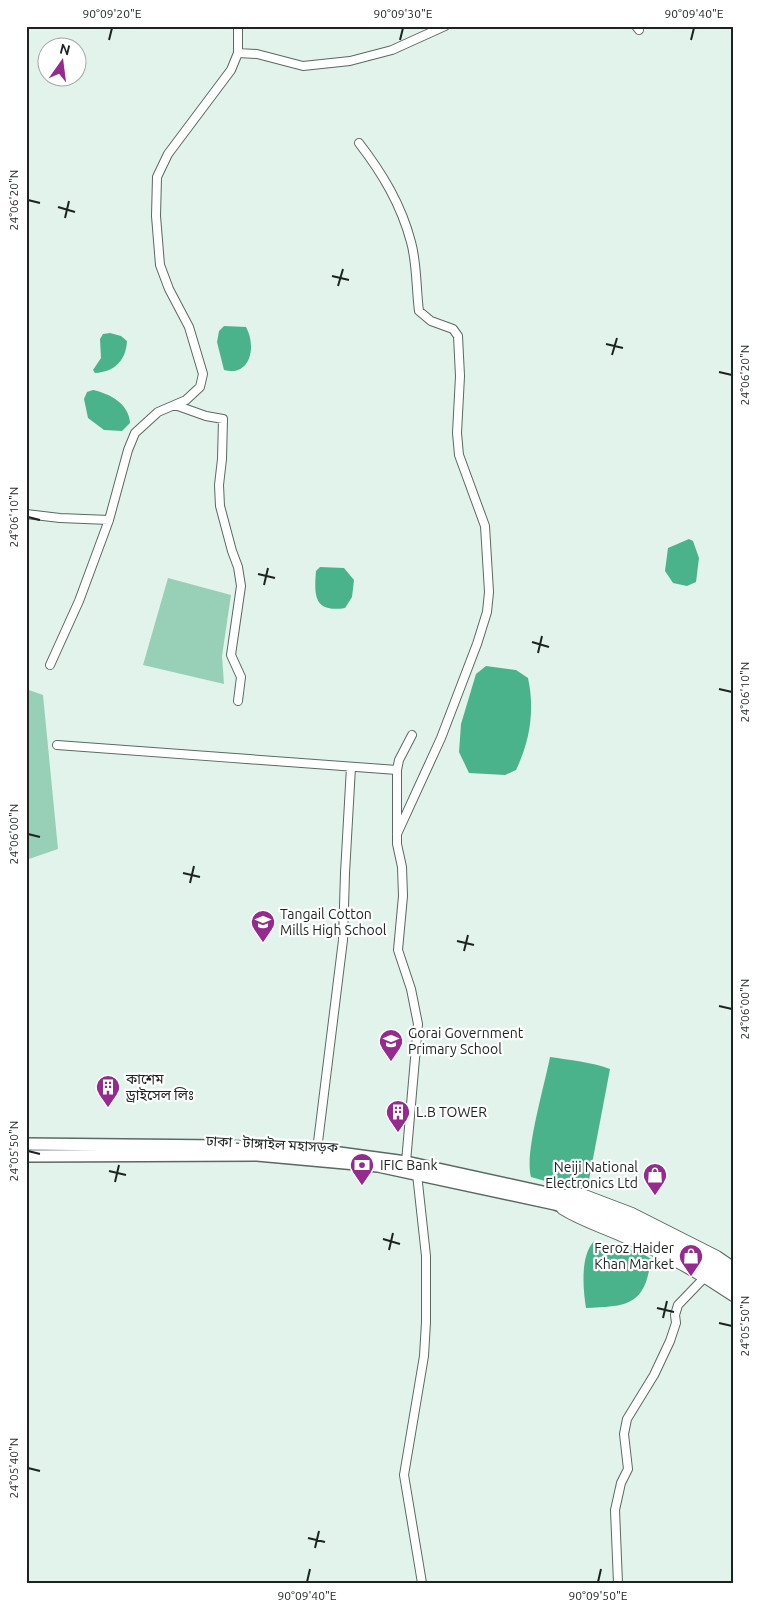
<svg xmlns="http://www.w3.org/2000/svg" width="759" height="1609" font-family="Ubuntu,'Noto Sans Bengali',sans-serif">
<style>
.green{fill:#98d0b7}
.water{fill:#4bb38b}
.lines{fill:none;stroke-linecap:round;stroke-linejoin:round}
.minor-casing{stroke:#5a6962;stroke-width:10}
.major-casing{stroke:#5a6962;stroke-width:12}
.highway-casing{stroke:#5a6962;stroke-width:14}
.minor{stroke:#fff;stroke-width:8}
.major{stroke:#fff;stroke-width:10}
.highway{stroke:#fff;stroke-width:11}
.ticks{fill:none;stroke:#1c2320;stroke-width:2}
.labels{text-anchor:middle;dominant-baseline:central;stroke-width:4.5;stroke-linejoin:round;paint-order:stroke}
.poi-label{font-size:14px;fill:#1c2320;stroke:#fff;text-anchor:start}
.street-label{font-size:14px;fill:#1c2320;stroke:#fff}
.neatline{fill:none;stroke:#1c2320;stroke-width:2}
.ticks-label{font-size:12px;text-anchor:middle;fill:#1c2320}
</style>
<rect width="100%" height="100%" fill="#e2f3eb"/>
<path class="green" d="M 168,578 L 231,595 L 222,656 L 224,684 L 143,665 Z
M 26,689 L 43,695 L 58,849 L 26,860 Z"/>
<path class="water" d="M 224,326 L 246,327 C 257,347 250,377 224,370 L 217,342 L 219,331 Z
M 110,333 L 121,336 L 127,341 C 126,360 115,372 95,373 L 93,370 L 101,358 L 100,339 L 103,334 Z
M 93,390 C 111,394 129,404 130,423 L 122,431 L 104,430 L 88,418 L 84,399 L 87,392 Z
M 689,539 L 693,541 L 699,558 L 696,582 L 687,586 L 673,583 L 665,571 L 668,548 Z
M 320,567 L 344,568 L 354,580 L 352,597 L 345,608 C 314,613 314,596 316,571 Z
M 486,666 L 516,670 L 528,678 C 535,710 530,741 516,770 L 505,775 L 469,773 L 459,752 L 461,724 L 476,674 Z
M 550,1057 C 570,1060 591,1062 610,1069 L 588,1185 L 584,1192 L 531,1177 C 524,1154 545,1084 550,1057 Z
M 594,1241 L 642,1253 L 651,1259 C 645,1306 628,1306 586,1308 C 583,1289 580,1256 594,1241 Z"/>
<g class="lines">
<g class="minor-casing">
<path id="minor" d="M 636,26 L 639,30
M 238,53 L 257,54 L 303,66 L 350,61 L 392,50 L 445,26
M 359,143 C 382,173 401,204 411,242 C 417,263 416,288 419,311 L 431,321 L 453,329 L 458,336 L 460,376 L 457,433 L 459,455 L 485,526 L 489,592 L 487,612 L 477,644 L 441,738 L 397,834
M 175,405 L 206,416 L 223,419 L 222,459 L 219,485 L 220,506 L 232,551 L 238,567 L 241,586 L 231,655 L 241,677 L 238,701
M 26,514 L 60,518 L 109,520
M 50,665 L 79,601 L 109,520 L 128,450 L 135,433 L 158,412 L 186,400 L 200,387 L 203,374 L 189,327 L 169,289 L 160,265 L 156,216 L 157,177 L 168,154 L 231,70 L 238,53 L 238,26
M 57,745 L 397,770
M 317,1150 L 343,940 L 345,873 L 351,767
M 406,1162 L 418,1024 L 411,989 L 398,950 L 403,896 L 402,867 L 397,844 L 397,770 L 399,760 L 412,735
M 417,1174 L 426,1256 L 426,1322 L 424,1356 L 404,1475 L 422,1583
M 618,1583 L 615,1510 L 621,1483 L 628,1469 L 624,1434 L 627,1419 L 654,1375 L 670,1341 L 676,1323 L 675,1315 L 678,1305 L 705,1277"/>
</g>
<g class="major-casing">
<path id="major" d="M 562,1195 L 582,1194 L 632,1213 L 717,1256 L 733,1267
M 562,1209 C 581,1221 601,1227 621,1236 C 660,1252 698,1272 733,1296"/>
</g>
<g class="highway-casing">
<path id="highway" d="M 26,1144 L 221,1146 L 317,1150 L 406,1162 L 561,1196 L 602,1209 L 652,1229 L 733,1275
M 26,1156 L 257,1155 L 378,1166 L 555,1204 L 599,1218 L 647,1237 L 733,1286"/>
</g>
<use href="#minor" class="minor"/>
<use href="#major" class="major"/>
<use href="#highway" class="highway"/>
</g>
<path class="ticks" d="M 109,40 L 112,28M 400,40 L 403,28M 691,40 L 694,28M 28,200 L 40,203M 58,207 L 75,212M 65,218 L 69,201M 332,276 L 349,280M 338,286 L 343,269M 606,344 L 623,348M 612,355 L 617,338M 719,372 L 732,375M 28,517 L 40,520M 258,574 L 275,578M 264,585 L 268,568M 532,642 L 549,647M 538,653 L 542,636M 719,689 L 732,692M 28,834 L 40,837M 183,873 L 200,877M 190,883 L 194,866M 457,941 L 474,945M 464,951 L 468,935M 719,1006 L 732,1009M 28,1151 L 40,1154M 109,1171 L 126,1175M 115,1182 L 119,1165M 383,1239 L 400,1244M 389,1250 L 393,1233M 657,1308 L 674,1312M 663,1318 L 667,1301M 719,1323 L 732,1326M 28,1468 L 40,1471M 308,1538 L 325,1542M 315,1548 L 319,1531M 307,1582 L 310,1569M 598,1582 L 601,1569"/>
<defs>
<g id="school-pin" transform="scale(1.25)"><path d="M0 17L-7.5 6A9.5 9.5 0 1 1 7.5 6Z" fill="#952b8e" stroke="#fff"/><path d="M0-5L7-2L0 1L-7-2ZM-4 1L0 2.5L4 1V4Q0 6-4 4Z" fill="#fff"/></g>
<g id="building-pin" transform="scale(1.25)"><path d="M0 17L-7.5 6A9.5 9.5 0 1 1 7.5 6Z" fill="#952b8e" stroke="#fff"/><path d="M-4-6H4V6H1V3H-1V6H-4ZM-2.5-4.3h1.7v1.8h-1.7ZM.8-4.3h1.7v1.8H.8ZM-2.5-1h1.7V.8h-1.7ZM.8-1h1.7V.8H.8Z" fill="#fff"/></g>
<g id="bank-pin" transform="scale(1.25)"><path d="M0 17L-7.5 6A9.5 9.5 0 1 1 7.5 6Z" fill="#952b8e" stroke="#fff"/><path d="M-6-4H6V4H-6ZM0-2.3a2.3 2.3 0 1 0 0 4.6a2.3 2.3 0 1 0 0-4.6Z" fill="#fff"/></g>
<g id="shop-pin" transform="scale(1.25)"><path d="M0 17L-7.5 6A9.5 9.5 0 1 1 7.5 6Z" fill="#952b8e" stroke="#fff"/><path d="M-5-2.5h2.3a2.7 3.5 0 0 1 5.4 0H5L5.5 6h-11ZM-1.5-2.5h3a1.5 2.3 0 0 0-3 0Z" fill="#fff"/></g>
</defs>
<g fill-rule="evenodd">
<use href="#school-pin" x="263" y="922"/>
<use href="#school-pin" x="391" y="1041"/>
<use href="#building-pin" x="108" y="1087"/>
<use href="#building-pin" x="398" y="1112"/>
<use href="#bank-pin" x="362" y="1165"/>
<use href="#shop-pin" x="655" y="1175"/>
<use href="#shop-pin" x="691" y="1256"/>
</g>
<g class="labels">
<g class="poi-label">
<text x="280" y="914">Tangail Cotton<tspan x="280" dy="16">Mills High School</tspan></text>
<text x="408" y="1033">Gorai Government<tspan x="408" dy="16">Primary School</tspan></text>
<text x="126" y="1079">কাশেম<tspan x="126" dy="16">ড্রাইসেল লিঃ</tspan></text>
<text x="416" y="1112">L.B TOWER</text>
<text x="380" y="1165">IFIC Bank</text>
<text x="638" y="1167" text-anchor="end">Neiji National<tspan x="638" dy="16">Electronics Ltd</tspan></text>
<text x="674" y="1248" text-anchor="end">Feroz Haider<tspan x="674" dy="16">Khan Market</tspan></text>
</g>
<g class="street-label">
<text transform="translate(272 1144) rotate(3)">ঢাকা - টাঙ্গাইল মহাসড়ক</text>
</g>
</g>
<rect width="759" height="1609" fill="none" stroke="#ffffff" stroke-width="55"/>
<g transform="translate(62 62) rotate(14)"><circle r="24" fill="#ffffff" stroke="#a4a7a6"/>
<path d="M0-4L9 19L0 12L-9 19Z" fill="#952b8e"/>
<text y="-8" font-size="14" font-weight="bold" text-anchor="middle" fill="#1c2320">N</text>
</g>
<rect x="28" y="28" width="704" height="1554" class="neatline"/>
<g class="ticks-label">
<text x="112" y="18">90°09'20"E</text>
<text x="403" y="18">90°09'30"E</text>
<text x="694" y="18">90°09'40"E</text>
<text transform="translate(14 200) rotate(-90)" y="4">24°06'20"N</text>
<text transform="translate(745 375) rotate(-90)" y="4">24°06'20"N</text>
<text transform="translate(14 517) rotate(-90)" y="4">24°06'10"N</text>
<text transform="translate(745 692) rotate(-90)" y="4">24°06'10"N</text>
<text transform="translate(14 834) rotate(-90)" y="4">24°06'00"N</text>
<text transform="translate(745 1009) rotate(-90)" y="4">24°06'00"N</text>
<text transform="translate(14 1151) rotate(-90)" y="4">24°05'50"N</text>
<text transform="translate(745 1326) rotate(-90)" y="4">24°05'50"N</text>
<text transform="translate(14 1468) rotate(-90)" y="4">24°05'40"N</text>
<text x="307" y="1600">90°09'40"E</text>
<text x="598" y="1600">90°09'50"E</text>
</g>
</svg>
